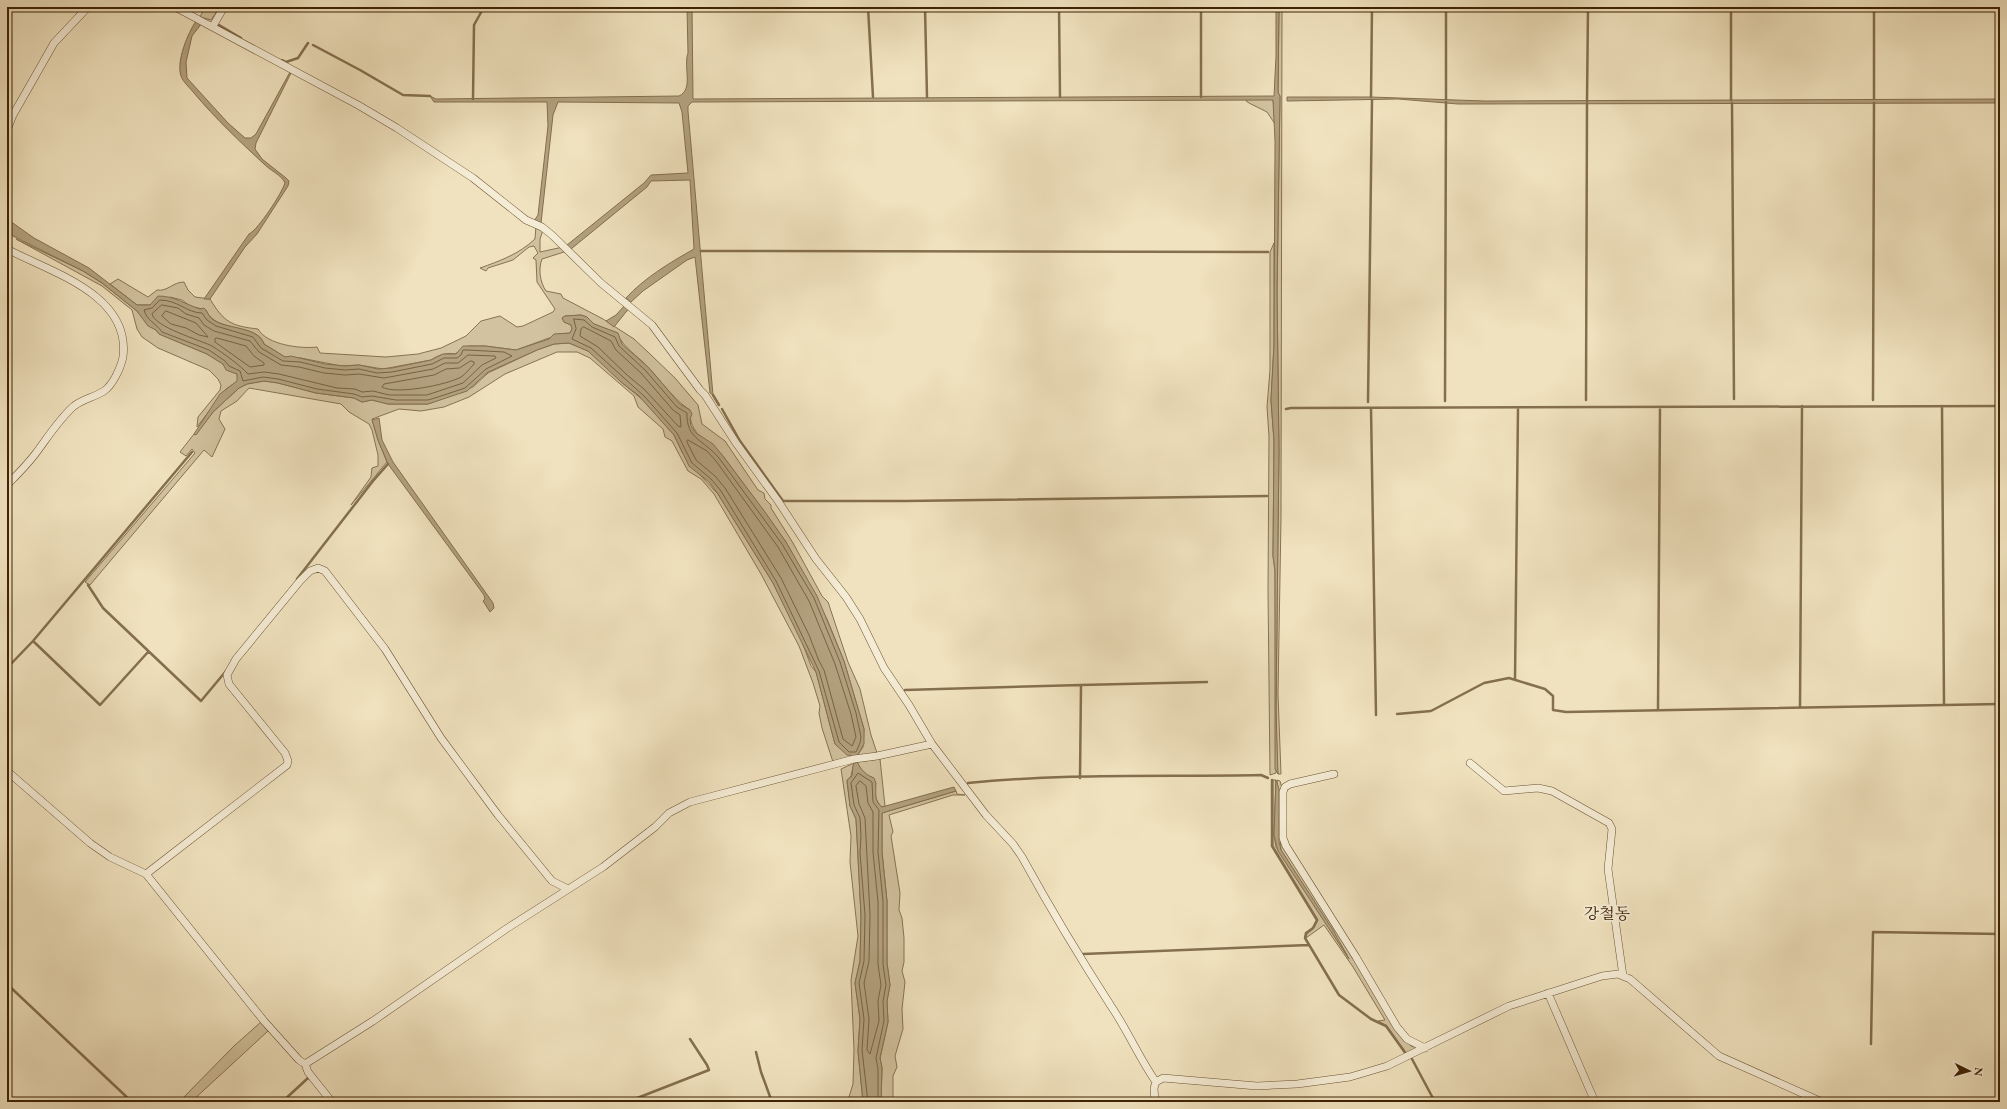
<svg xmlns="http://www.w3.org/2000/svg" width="2007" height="1109" font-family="'EB Garamond','Noto Serif KR',serif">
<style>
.green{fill:#d2c29f;stroke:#887252}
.water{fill:#b3a17f;stroke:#846f4e}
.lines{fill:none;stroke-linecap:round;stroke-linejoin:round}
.shore{stroke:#786242;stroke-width:1}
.stream{stroke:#846f4e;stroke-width:2.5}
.street-casing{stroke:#6a5333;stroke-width:8}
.street{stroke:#f5ecd5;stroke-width:7}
.labels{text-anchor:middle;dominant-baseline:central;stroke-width:3.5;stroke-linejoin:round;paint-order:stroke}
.quarter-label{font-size:16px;fill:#3d2305;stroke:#f5ecd5}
</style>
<rect width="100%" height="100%" fill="#f0e2be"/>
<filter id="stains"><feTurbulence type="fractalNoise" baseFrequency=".005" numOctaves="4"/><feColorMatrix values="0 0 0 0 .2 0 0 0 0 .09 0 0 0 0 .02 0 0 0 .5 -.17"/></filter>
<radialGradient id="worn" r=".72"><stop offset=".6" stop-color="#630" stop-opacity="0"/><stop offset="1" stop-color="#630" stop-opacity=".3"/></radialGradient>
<path class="green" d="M 205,7 L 220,7 L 211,20 L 200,17 Z
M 1279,7 L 1282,7 L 1281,518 L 1278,694 L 1281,774 L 1278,774 L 1277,766 L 1276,709 L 1279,451 L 1277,292 L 1280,96 L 1278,93 Z
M 1247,99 L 1273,99 L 1275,124 L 1267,112 L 1249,103 L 1246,101 Z
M 536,226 L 543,230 L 540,239 L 540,252 L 563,247 L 567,251 L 542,259 C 538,269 540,282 546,291 L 561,294 L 563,298 L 603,319 L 634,339 L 650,354 L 675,378 L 698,405 L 702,424 L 725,441 L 758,490 L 764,493 L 765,499 L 771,505 L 771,508 L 793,543 L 822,596 L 828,602 L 848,662 L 860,689 L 871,735 L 877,753 L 857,756 L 863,747 L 864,729 L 844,661 L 827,619 L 786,542 L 723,456 C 707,438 689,436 690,410 C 674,400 662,382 649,368 C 638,356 623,348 617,333 L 594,324 L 587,317 L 581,315 L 565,316 L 562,318 L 564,322 L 571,325 L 572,329 L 570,333 L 560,334 L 516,350 L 485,346 L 468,346 L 455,354 C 448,352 438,355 431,360 L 383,369 L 359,365 L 341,366 L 301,358 L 285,357 L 264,344 C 257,322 216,334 206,310 L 190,306 L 182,300 L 170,297 L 150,305 L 137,305 L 110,284 L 118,279 L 148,297 L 157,290 C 167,292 173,282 184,282 L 188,290 L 195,297 L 210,299 C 224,322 231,326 258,329 C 267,345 301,349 317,347 L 320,353 L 386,357 L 418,354 L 441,348 L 466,336 L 481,321 L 500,316 L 517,327 L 523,326 L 553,312 L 555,309 L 537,282 L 536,260 L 533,258 L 538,253 L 534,246 L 529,247 L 513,260 L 488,268 L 486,271 L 480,268 C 500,261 519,254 535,239 Z
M 16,239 L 83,271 L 102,283 L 137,311 L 148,325 L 156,330 L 159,334 L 207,354 L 223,364 L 227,370 L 237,374 L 238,381 L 226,389 L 197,427 L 198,417 L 220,390 L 221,385 L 218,379 L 209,370 L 158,348 L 142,337 L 137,329 L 132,310 L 102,286 Z
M 1274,243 L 1274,344 L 1271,400 L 1274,441 L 1273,556 L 1275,571 L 1276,773 L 1270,775 L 1268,590 L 1269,436 L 1267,407 L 1270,370 L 1270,252 Z
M 569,343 L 588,351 L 603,363 L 621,382 L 643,400 L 674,435 L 682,452 L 700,475 L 718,494 L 773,583 L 801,639 L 811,666 L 816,672 L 835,744 L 853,757 L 833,762 L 822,728 L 819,713 L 820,706 L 813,683 L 799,646 L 761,574 L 714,494 L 701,479 L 688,471 L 672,441 L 665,437 L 663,429 L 638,407 L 634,396 L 590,358 L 577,352 L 557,352 L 505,374 L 469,397 L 444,407 L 421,411 L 399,409 L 372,419 L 378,440 L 387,462 L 351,505 L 371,477 L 372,468 L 378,466 L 378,455 L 372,430 L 369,424 L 349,412 L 341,404 L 249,388 L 237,401 L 221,411 L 219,419 L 225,429 L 212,457 L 204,450 L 90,585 L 85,582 L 195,453 L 192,449 L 186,456 L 180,452 L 194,434 L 196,434 L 213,412 L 239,388 L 247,384 L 264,381 L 278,383 L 316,393 L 354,398 L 362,402 L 372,400 L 388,404 L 428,404 L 473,387 L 488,373 L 537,350 L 554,344 Z
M 880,759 L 885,806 L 882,807 C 875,801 874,792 876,783 L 872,777 C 865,777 860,768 857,762 Z
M 854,763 L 851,776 L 847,781 L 850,806 L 856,819 L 857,837 L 861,915 L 860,961 L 855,983 L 860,1019 L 858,1051 L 863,1102 L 849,1102 L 848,1100 L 853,1084 L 854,1050 L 851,980 L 858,936 L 850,862 L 851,836 L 841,769 Z
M 1273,780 L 1276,780 L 1274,835 L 1276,847 L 1347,955 L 1281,850 L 1277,780 L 1280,781 L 1282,788 L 1284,847 L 1403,1038 L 1411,1046 L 1417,1048 L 1407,1054 L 1387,1026 L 1378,1021 L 1385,1020 L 1353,967 L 1324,925 L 1306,938 L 1307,934 L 1314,928 L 1318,920 L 1273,846 Z
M 956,791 L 957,794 L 965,795 L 953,795 L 889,815 L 893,832 L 891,836 L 900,893 L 899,910 L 902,918 L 904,938 L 904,962 L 902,971 L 905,982 L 902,1009 L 903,1029 L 895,1056 L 897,1067 L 893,1076 L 893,1102 L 881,1102 L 882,1068 L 880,1058 L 888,1022 L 887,1001 L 890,985 L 887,963 L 887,901 L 882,852 L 882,813 Z
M 261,1022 L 268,1031 L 191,1102 L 179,1102 L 234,1046 Z"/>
<path class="water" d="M 687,7 L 692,7 L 693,99 L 1274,96 L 1276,56 L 1276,7 L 1279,7 L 1278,92 L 1280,96 L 1277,292 L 1279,451 L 1276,709 L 1278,774 L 1275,769 L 1275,571 L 1273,556 L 1274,441 L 1271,400 L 1274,344 L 1275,141 L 1273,100 L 692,102 L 688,106 L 688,111 L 713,395 L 710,393 L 695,257 L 687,260 L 643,291 L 631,302 L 626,298 C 644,278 671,262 694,249 L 690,180 L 651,181 L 647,187 L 571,249 L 567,245 L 644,183 L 651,175 L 688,173 L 682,112 L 679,103 L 558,102 L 553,115 L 541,223 L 534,221 L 538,215 L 548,126 L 547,102 L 434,102 L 430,96 L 436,99 L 679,96 C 694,89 683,67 688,53 Z
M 196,21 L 202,23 L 192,36 L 186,62 L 187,78 L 228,123 L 245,138 L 251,138 L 256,134 L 290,72 L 291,73 L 256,143 L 255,149 L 262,159 L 286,178 L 289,181 L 288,186 L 257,234 L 245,247 L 210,299 L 204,299 L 249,234 C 258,230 282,193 285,183 C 282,175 269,170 263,163 C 239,141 215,118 194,93 C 190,88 183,82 181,76 C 176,61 188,33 196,21 Z
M 1287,97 L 1371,97 L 1485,101 L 2000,99 L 2000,103 L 1458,104 L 1398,99 L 1287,101 Z
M 7,219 L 34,238 L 89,268 L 137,305 L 150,305 L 158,296 C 174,296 185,304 200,309 L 204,308 C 208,312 209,318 215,321 C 229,329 258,327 264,344 L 285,357 L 291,356 L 325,364 L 345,366 L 359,365 L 378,369 L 392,368 L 431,360 L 443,354 L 456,354 L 463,346 L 485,346 L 516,350 L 549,339 L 554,334 L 570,333 L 572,329 L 571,325 L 564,322 L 562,318 L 565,316 L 581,315 L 587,317 L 594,324 L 618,333 L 622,344 L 648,367 L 680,404 L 690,410 L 692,414 L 690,419 L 691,426 L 696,433 L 713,444 L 723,456 L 765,512 L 786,542 L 817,596 L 844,661 L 864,729 L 864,744 L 857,756 L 847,755 L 835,744 L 816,672 L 773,583 L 718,494 L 709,482 L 689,466 L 674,435 L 638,395 L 621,382 L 588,351 L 569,343 L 554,344 L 537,350 L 488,372 L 467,391 L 428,404 L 388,404 L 372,400 L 362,402 L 354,398 L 316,393 L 278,383 L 264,381 L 247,384 L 239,388 L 213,412 L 196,435 L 194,434 L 220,394 L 237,381 L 237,374 L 226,370 L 223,364 L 207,354 L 159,334 L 156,330 L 148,326 L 137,311 L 102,283 L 83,271 L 7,233 Z
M 626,304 L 630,307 L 614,327 L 606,321 L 616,315 Z
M 379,418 L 382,440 L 393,462 L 493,603 L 494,608 L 490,612 L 483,601 L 485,599 L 484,595 L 388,464 L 378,440 L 372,420 Z
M 857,762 C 861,770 866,775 874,778 C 879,788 871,799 882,807 L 954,787 L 956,791 L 882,813 L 882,852 L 887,901 L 887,963 L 890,985 L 887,1001 L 888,1022 L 880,1058 L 882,1068 L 881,1102 L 863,1102 L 858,1051 L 860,1019 L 855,983 L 860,961 L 861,915 L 856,819 L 850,806 L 847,780 L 852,776 L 853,765 Z
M 1276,780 L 1279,789 L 1279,841 L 1281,850 L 1333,930 L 1349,959 L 1278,851 L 1274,835 Z"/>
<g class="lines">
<path class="shore" d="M 160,300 C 178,300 187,313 202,313 L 207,320 L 216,326 L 253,337 L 261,348 L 283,361 L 300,362 L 325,368 L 345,370 L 359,369 L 377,373 L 392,372 L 432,364 L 444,358 L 457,358 L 461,355 L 463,350 L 468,350 L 504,352 L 512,356 L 486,369 L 465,388 L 438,397 L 428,400 L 396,400 L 372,396 L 362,397 L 354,394 L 317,389 L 278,379 L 263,377 L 243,381 L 240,371 L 229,366 L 225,361 L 209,350 L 162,332 C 156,323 147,321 144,310 L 152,308 Z
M 162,305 L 178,308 L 186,314 L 199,318 L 204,325 L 214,331 L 250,341 L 259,352 L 281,365 L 299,367 L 324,373 L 345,375 L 359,374 L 384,378 L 433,369 L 445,363 L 458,363 L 468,355 L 495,356 L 496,358 L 482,365 L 463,383 L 427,395 L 389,395 L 373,391 L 362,392 L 355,389 L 337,388 L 279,374 L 264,372 L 248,374 C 240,365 223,353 212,346 C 200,340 154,327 152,314 Z
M 166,311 L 196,323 L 208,337 L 199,335 L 186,328 L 171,324 L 162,316 Z
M 574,319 L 584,320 L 592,327 L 615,337 L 619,346 L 645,370 L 677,407 L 687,413 C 686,439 704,440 719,458 L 782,544 L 814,598 L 840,662 L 856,713 L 861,737 L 860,743 L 856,752 L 849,752 L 839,742 L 819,671 L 776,581 L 721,491 L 711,479 L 692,463 L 677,433 L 645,397 L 591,348 L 572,339 L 576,329 Z
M 584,327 L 611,341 L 616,350 L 641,373 L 673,410 L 680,415 L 681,427 L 678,426 L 644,389 L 627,375 L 598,347 L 580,336 L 581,329 Z
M 217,338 L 246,346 L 254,356 L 264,363 L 264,365 L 250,367 L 215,342 L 215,339 Z
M 471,361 L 474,362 L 474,364 C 470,368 466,374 461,377 C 447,385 395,395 382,387 L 384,384 L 434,375 L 446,369 L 459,368 Z
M 688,440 L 707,451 L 716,461 L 778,547 L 809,601 L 835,664 L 851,714 L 856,737 L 852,746 L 843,739 L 824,670 L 819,661 L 809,635 L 781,578 L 725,488 L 715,476 L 696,460 L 687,442 Z
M 860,781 L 866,786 L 868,803 L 873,812 L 873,852 L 878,902 L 878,964 L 881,985 L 878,1001 L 879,1021 L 870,1054 L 867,1050 L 869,1019 L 864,983 L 869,961 L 870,915 L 865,818 L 859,804 L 856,786 Z
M 868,1102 L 862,1050 L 864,1019 L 859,983 L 864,961 L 865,915 L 860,853 L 861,836 L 860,818 L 854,805 L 851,783 L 858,773 L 872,782 L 873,802 L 879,810 L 878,852 L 883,901 L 883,964 L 886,985 L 883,1001 L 884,1021 L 876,1058 L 878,1069 L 878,1102"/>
<path class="stream" d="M 868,7 L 873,97
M 925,7 L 927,97
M 1059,7 L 1060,97
M 1874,7 L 1874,99
M 219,25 L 241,38
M 313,45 L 360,70 L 403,95 L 430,96
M 282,60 L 286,62 L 298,58 L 308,43
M 1201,97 L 1201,7
M 1371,97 L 1372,7
M 473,99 L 474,25 L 484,7
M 1446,99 L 1446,7
M 1731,100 L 1731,7
M 1587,101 L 1588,7
M 1732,103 L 1734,399
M 701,251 L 1268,252
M 713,395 L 719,405
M 1586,400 L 1587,103
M 1873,400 L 1874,103
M 1445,401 L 1446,102
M 1368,402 L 1372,100
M 1942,406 L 1944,704
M 1371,408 L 1376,715
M 722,409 L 740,441 L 783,501 L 906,501 L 1267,496
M 1286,409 L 1291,408 L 2000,406
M 297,579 L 373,481 L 388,464
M 88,585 L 103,608 L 201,701 L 226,671
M 33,641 L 100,705 L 148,652
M 7,657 L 12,663
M 7,668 L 33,641 L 192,452
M 1515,679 L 1518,408
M 905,690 L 1081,685
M 1800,707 L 1802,406
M 1658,710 L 1660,407
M 1397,714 L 1431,711 L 1484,683 L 1509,678 L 1545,689 L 1553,696 L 1553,710 L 1566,712 L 2000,704
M 1080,778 L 1081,685 L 1207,682
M 1272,780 L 1272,846 L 1317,920 L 1313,928 L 1306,933 L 1305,938 L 1339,995 L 1371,1019 L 1386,1026 L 1406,1054
M 968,783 C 1065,773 1164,777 1261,775 L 1268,778
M 1083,954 L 1309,945
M 7,984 L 132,1102
M 1871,1044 L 1873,932 L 2000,934
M 756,1052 L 761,1072 L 772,1102
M 1412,1059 L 1435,1102
M 282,1102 L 308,1078 L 310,1079
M 627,1102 L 709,1070 L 707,1065 L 690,1039"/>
<g class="street-casing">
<path id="street" d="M 175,7 L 358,105 L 397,128 L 473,178 L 526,220 L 542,227 L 552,235 L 601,283 L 652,325 L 700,390 L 705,395 L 736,443 L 778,501 L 816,559 L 846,597 L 860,619 L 884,668 L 909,705 L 932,744 L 986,815 L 1013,844 L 1022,857 C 1050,908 1080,958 1111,1006 C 1128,1031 1139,1058 1156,1082
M 213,26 L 224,7
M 7,130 L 13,115 L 54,43 L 88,7
M 7,249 C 50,272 131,294 123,357 C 121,367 113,385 104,391 C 95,397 83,399 74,406 C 59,419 48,437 36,453 C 27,465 17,475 7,485
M 1470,763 L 1504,791 L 1538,788 L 1552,791 L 1609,823 L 1612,829 L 1608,869 L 1623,976
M 7,771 L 90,843 L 110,857 L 146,874 L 264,1021 L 299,1060 L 305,1064 L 308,1072 L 332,1102
M 1334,774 L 1290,784 L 1285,787 L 1283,792 L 1283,838 L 1286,846 L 1356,957 L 1397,1027 L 1407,1039 L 1425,1048
M 146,874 L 287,765 L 288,761 L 285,753 L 229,684 L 227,675 L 236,659 L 300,581 L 310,571 L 318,568 L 325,571 L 385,649 L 441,738 L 498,815 L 552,881 L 568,889
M 1548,993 L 1595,1102
M 305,1064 L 373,1021 L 506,929 L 603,867 L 655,827 L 669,813 L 690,802 L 854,759 L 877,756 L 932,744
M 1155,1102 L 1154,1088 L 1156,1082 L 1163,1078 L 1257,1086 L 1297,1084 L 1350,1077 L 1387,1066 L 1509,1006 L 1602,976 L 1618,974 L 1630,979 L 1719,1056 L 1822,1102"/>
</g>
<use href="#street" class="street"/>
</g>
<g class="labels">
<g class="quarter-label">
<text x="1607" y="913">강철동</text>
</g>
</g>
<rect width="2007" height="1109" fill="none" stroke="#f0e2be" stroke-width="24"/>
<rect x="8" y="8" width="1991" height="1093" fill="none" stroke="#3d2305" stroke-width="2"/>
<rect x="12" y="12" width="1983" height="1085" fill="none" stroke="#3d2305"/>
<g transform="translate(1969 1071) rotate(95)" stroke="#f5ecd5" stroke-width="3" paint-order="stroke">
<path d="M0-3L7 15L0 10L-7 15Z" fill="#3d2305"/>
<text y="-6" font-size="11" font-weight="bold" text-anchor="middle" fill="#3d2305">N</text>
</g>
<rect width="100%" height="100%" filter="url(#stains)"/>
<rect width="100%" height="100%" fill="url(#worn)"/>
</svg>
